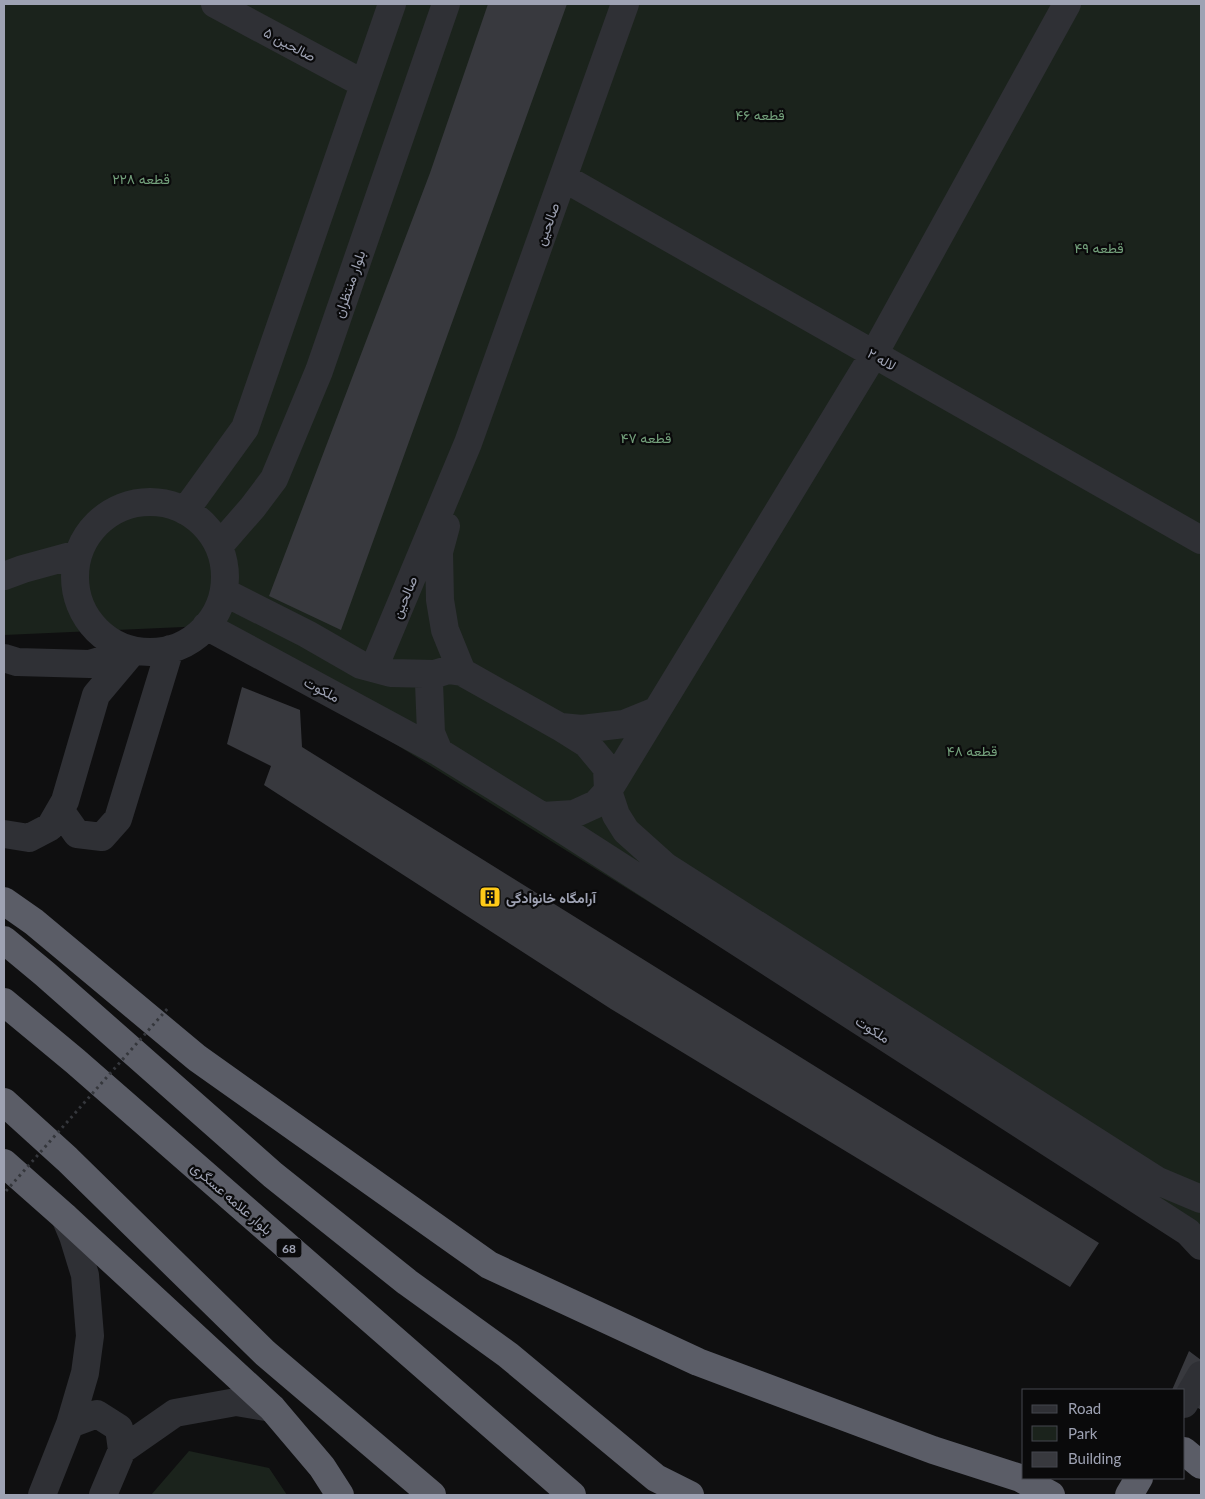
<svg xmlns="http://www.w3.org/2000/svg" width="1205" height="1499" font-family="Lato,Vazirmatn,sans-serif">
<style>
.green{fill:#1b231c}
.building{fill:#38393e}
.lines{fill:none;stroke-linecap:round;stroke-linejoin:round}
.minor{stroke:#2f3035;stroke-width:28}
.highway{stroke:#5b5d67;stroke-width:28}
.path-bridge{stroke:#35373c;stroke-width:3;stroke-dasharray:2.5 4;stroke-linecap:butt}
.labels{text-anchor:middle;dominant-baseline:central;stroke-width:4.5;stroke-linejoin:round;paint-order:stroke}
.shield{fill:#0a0a0b;stroke:#727481;stroke-width:1}
.shield-label{font-size:12px;font-weight:bold;fill:#9ea2b3}
.street-label{font-size:14px;fill:#9ea2b3;stroke:#0a0a0b}
.park-label{font-size:14px;fill:#73a07b;stroke:#0a0a0b}
.poi-label{font-size:14px;font-weight:bold;fill:#9ea2b3;stroke:#0a0a0b;text-anchor:start}
</style>
<rect width="100%" height="100%" fill="#0f0f10"/>
<path class="green" d="M 4,4 L 1201,4 L 1201,1246 L 206,626 L 4,635 Z
M 189,1451 L 269,1468 L 287,1495 L 151,1495 Z"/>
<path class="building" d="M 488,4 L 567,4 L 341,630 L 269,596 L 430,173 Z
M 242,687 L 300,710 L 302,747 L 1099,1243 L 1070,1287 L 611,1009 L 264,785 L 271,766 L 227,744 Z
M 1189,1351 L 1201,1360 L 1201,1410 L 1184,1398 L 1184,1390 L 1172,1390 Z"/>
<g class="lines">
<path class="minor" d="M 215,4 L 364,84
M 1067,4 L 874,354 L 608,791 L 616,815 L 626,831 L 665,866 L 1158,1181 L 1201,1199
M 564,178 L 1201,540
M75 577a75 75 0 1 1 150 0a75 75 0 1 1-150 0Z
M 185,511 L 245,428 L 392,4
M 446,526 L 439,552 L 440,600 L 445,630 L 462,672
M 219,546 L 253,507 L 274,479 L 319,371 L 446,4
M 4,576 L 23,569 L 78,554
M 224,592 L 307,634 L 361,665 L 391,673 L 435,674
M 206,626 L 439,752
M 4,658 L 17,662 L 90,664 L 133,651
M 374,668 L 468,443 L 625,4
M 448,670 L 462,672 L 560,727 L 587,744 L 607,768 L 608,791 L 596,804 L 574,814 L 542,816 L 439,752 L 431,733 L 429,683 L 435,674 Z
M 561,727 L 582,729 L 624,724 L 656,711
M 60,810 L 77,834 L 102,837 L 118,819 L 170,649
M 542,816 L 1188,1232 L 1201,1246
M 4,834 L 29,838 L 50,827 L 65,801 L 96,695 L 133,651
M 1184,1404 L 1201,1375
M 70,1424 L 97,1414 L 119,1428 L 122,1450
M 42,1495 L 70,1424 L 85,1373 L 90,1336 L 85,1275 L 73,1236 L 65,1217
M 103,1495 L 122,1450 L 175,1413 L 236,1402 L 272,1408"/>
<path class="highway" d="M 4,901 L 34,922 L 197,1058 L 489,1265 L 698,1362 L 933,1450 L 1020,1478 L 1051,1495
M 4,940 L 45,974 L 273,1175 L 407,1282 L 508,1355 L 656,1478 L 690,1495
M 4,1002 L 75,1061 L 572,1495
M 4,1102 L 67,1159 L 265,1353 L 432,1495
M 4,1163 L 65,1217 L 272,1408 L 322,1467 L 340,1495
M 1184,1451 L 1201,1465
M 1129,1495 L 1139,1478"/>
<path class="path-bridge" d="M 6,1191 L 169,1007"/>
</g>
<defs>
<g id="building-square" transform="scale(1.125)"><rect x="-9" y="-9" width="18" height="18" rx="4" fill="#ffca18" stroke="#0a0a0b"/><path d="M-4-6H4V6H1V3H-1V6H-4ZM-2.5-4.3h1.7v1.8h-1.7ZM.8-4.3h1.7v1.8H.8ZM-2.5-1h1.7V.8h-1.7ZM.8-1h1.7V.8H.8Z" fill="#111"/></g>
</defs>
<g fill-rule="evenodd">
<use href="#building-square" x="490" y="897"/>
</g>
<g class="labels">
<rect class="shield" x="276.5" y="1238.5" width="25" height="19" rx="4"/>
<g class="shield-label">
<text x="289" y="1248">68</text>
</g>
<g class="street-label">
<text transform="translate(290 44) rotate(28)">صالحین ۵</text>
<text transform="translate(547 224) rotate(-70)">صالحین</text>
<text transform="translate(349 284) rotate(-71)">بلوار منتظران</text>
<text transform="translate(882 359) rotate(30)">لاله ۲</text>
<text transform="translate(404 597) rotate(-67)">صالحین</text>
<text transform="translate(322 689) rotate(28)">ملکوت</text>
<text transform="translate(873 1029) rotate(33)">ملکوت</text>
<text transform="translate(232 1198) rotate(41)">بلوار علامه عسگری</text>
</g>
<g class="park-label">
<text x="760" y="114">قطعه ۴۶</text>
<text x="141" y="178">قطعه ۲۲۸</text>
<text x="1099" y="247">قطعه ۴۹</text>
<text x="646" y="437">قطعه ۴۷</text>
<text x="972" y="750">قطعه ۴۸</text>
</g>
<g class="poi-label">
<text x="506" y="897">آرامگاه خانوادگی</text>
</g>
</g>
<rect width="1205" height="1499" fill="none" stroke="#9ea2b3" stroke-width="10"/>
<rect x="1022" y="1389" width="162" height="90" fill="#0a0a0b" stroke="#45474e"/>
<rect x="1032" y="1405" width="25" height="8" fill="#2f3035" stroke="#45474e"/>
<text x="1068" y="1414" font-size="15" fill="#9ea2b3">Road</text>
<rect x="1032" y="1426" width="25" height="15" fill="#1b231c" stroke="#45474e"/>
<text x="1068" y="1439" font-size="15" fill="#9ea2b3">Park</text>
<rect x="1032" y="1452" width="25" height="15" fill="#38393e" stroke="#45474e"/>
<text x="1068" y="1464" font-size="15" fill="#9ea2b3">Building</text>
</svg>
